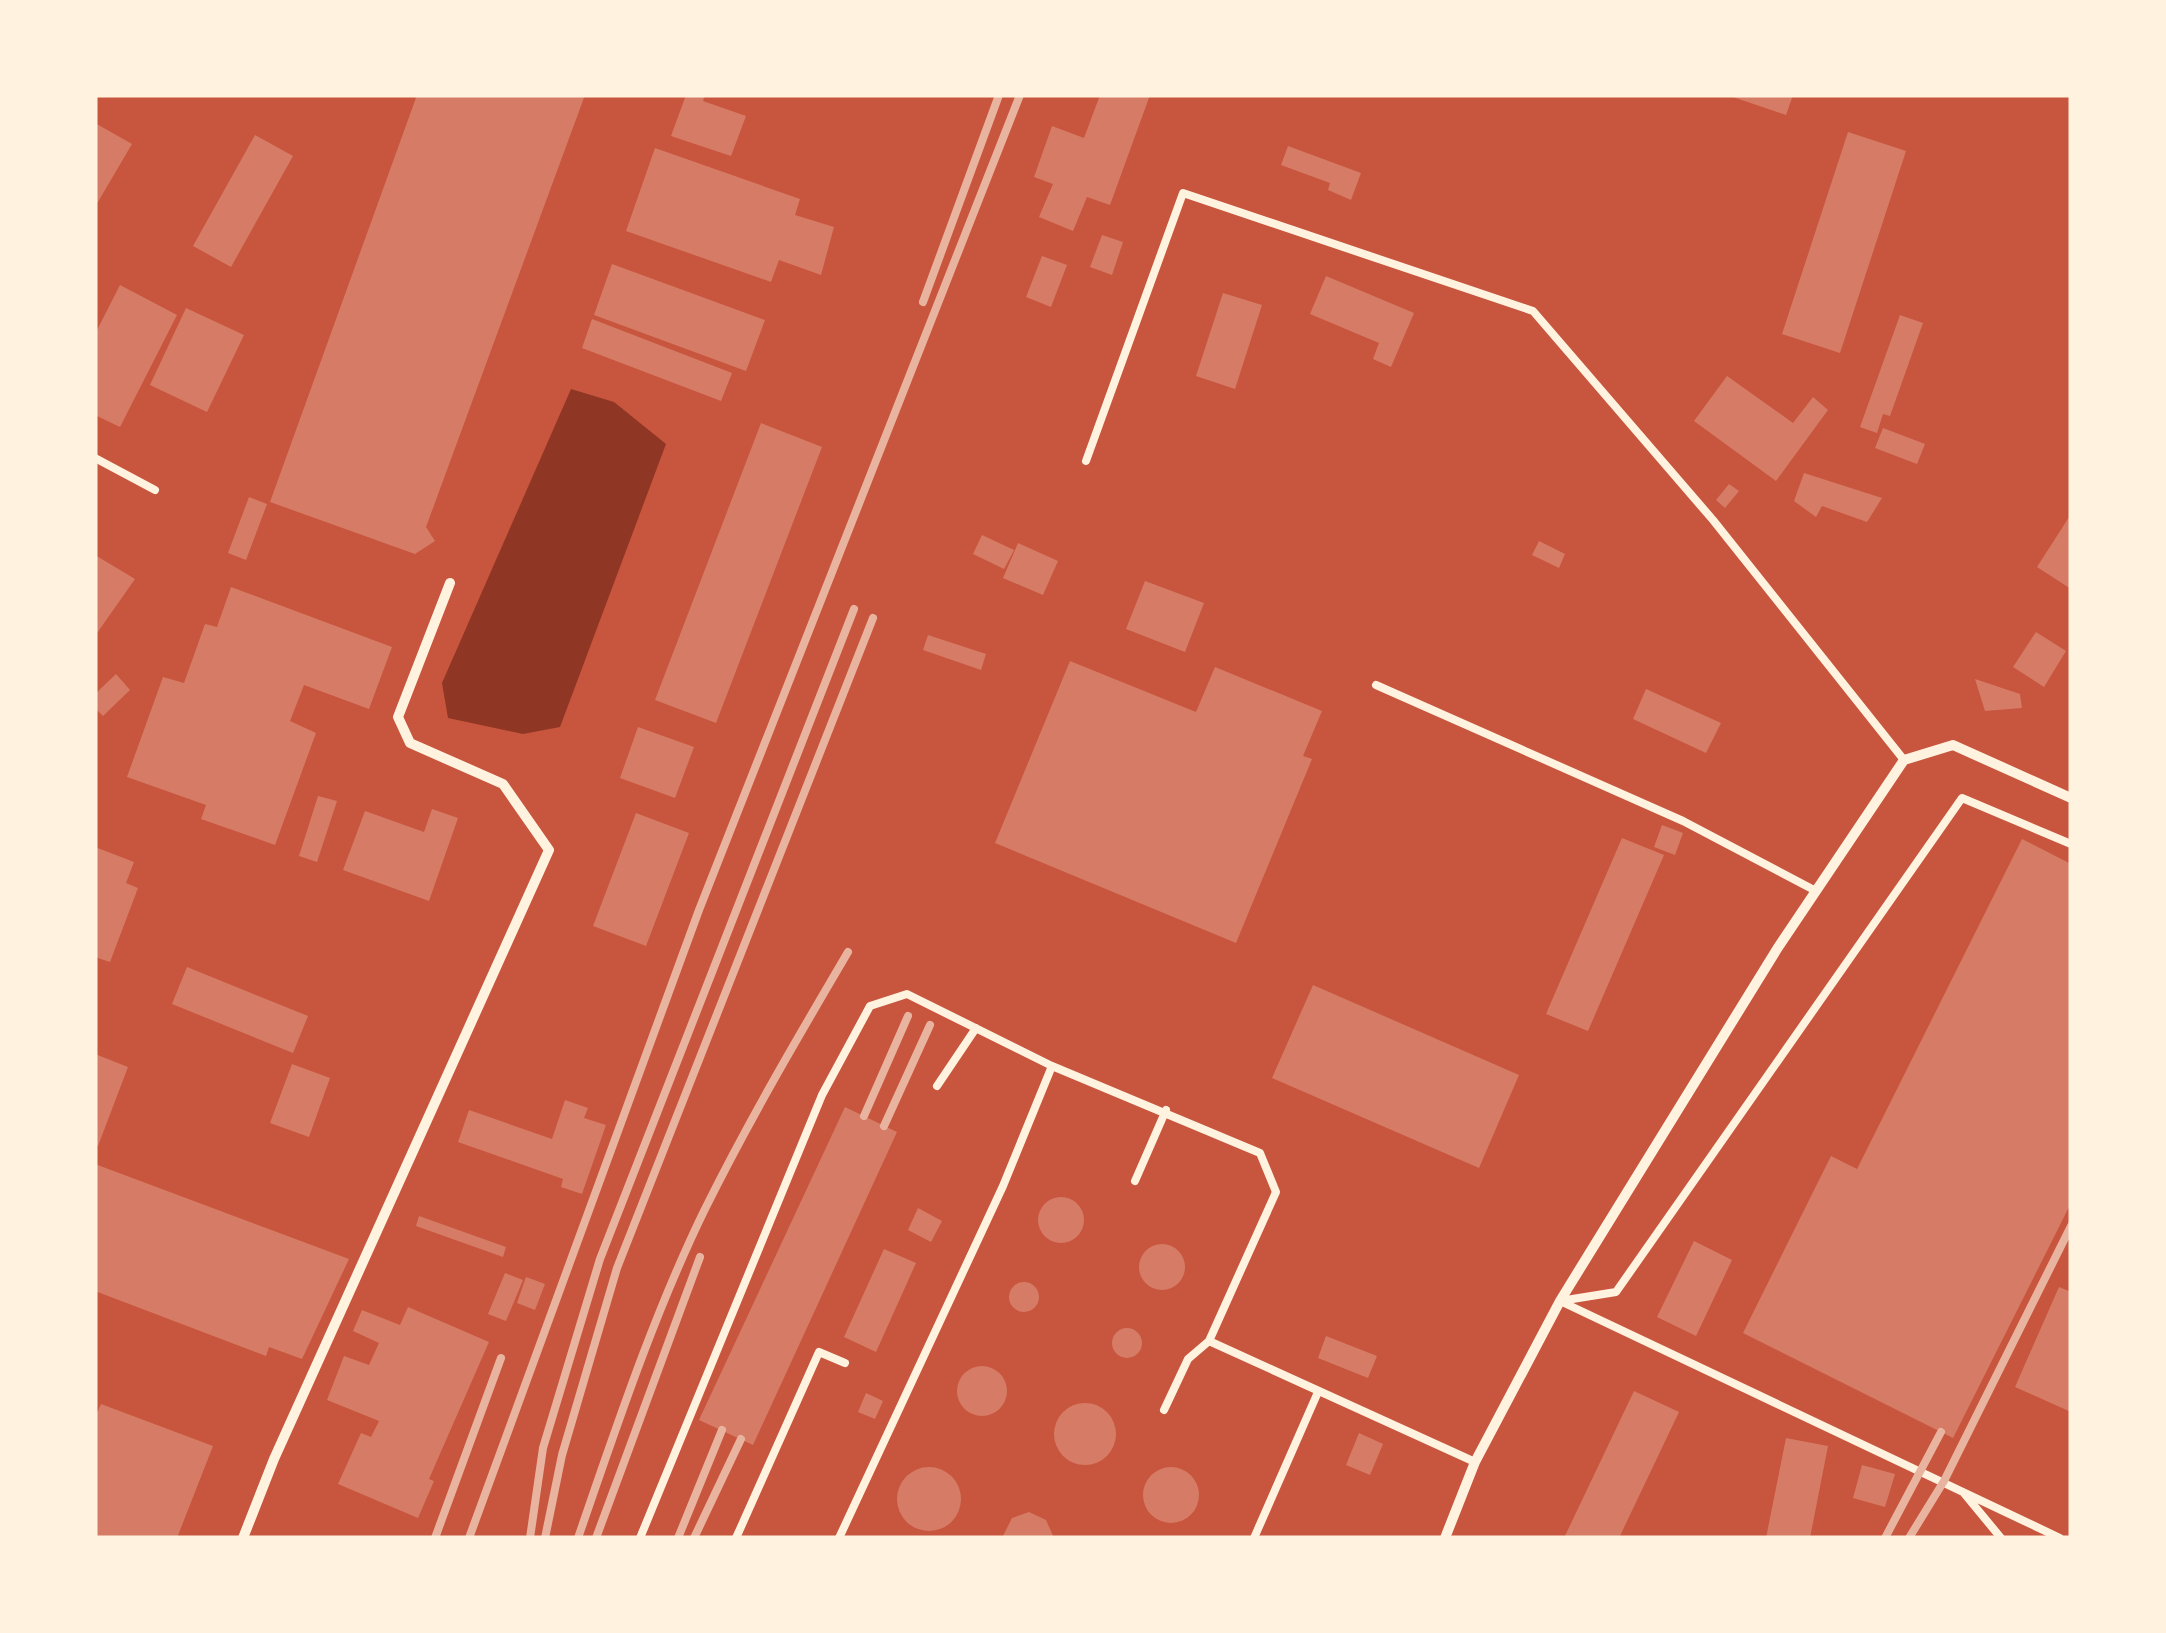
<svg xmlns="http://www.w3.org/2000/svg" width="2166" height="1633" font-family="'PT Sans',sans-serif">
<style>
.water{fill:#8f3625}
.building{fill:#d67c66}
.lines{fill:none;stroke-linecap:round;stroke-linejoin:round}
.service{stroke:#fff3e0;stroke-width:8}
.minor{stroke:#fff3e0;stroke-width:10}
.rail{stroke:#e9b49f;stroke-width:8}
</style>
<rect width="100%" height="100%" fill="#c8553d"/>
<path class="water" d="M 571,389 L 614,402 L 666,444 L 560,727 L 523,734 L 448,718 L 442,683 Z"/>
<path class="building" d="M 417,95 L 585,95 L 426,527 L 435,541 L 415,554 L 270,502 Z
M 686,95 L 705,95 L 703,101 L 746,116 L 731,156 L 671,136 Z
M 1100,95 L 1150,95 L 1110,205 L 1087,197 L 1073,231 L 1039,217 L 1053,184 L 1034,177 L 1052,126 L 1084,138 Z
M 1727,95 L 1793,95 L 1786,115 Z
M 95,123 L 132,144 L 95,207 Z
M 1848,132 L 1906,151 L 1840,353 L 1782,334 Z
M 255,135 L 293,156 L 231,267 L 193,246 Z
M 1288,146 L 1361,173 L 1351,200 L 1328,190 L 1330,183 L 1281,165 Z
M 655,148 L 800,199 L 795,215 L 834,227 L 821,275 L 779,260 L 771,282 L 626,231 Z
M 1102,235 L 1123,242 L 1112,275 L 1090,267 Z
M 1042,256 L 1067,265 L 1051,307 L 1026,297 Z
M 612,264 L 765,320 L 746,371 L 594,315 Z
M 1326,276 L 1414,313 L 1391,367 L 1373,359 L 1379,343 L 1310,314 Z
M 120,285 L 177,315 L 120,427 L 95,415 L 95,334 Z
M 1223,293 L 1262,305 L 1235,389 L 1196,376 Z
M 186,308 L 244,335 L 207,412 L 150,385 Z
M 1900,315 L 1923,323 L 1890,416 L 1883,414 L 1877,433 L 1860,427 Z
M 592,319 L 732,373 L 721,401 L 582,348 Z
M 1727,376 L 1793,423 L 1813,397 L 1828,410 L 1776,481 L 1694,421 Z
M 761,423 L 822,447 L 716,723 L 655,700 Z
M 1883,428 L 1925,444 L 1917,464 L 1875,448 Z
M 1804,473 L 1882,498 L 1867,522 L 1822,506 L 1816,517 L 1794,501 Z
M 1729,484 L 1739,491 L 1725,508 L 1716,500 Z
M 249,497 L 267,504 L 246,560 L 228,553 Z
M 2071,514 L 2071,589 L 2037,567 Z
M 982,535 L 1014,550 L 1004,569 L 973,554 Z
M 1539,541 L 1565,554 L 1559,568 L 1532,555 Z
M 1018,543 L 1058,561 L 1043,595 L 1003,578 Z
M 95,555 L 135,579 L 95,636 Z
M 1145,581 L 1204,603 L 1185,652 L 1126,629 Z
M 231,587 L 392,647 L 369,709 L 304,685 L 290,721 L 316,733 L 275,845 L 201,819 L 206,805 L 127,777 L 163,677 L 184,683 L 205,624 L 217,627 Z
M 2036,632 L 2066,651 L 2044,687 L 2013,667 Z
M 928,635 L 986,654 L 981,670 L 923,650 Z
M 1070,661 L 1196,712 L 1215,667 L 1322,711 L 1303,756 L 1312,759 L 1236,943 L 995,843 Z
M 116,674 L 130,690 L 103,716 L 95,708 L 95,694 Z
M 1975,679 L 2020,694 L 2022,708 L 1985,711 Z
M 1646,689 L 1721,723 L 1706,753 L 1633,719 Z
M 638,727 L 694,747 L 675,798 L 620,778 Z
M 318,796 L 337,801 L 317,862 L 299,856 Z
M 432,809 L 458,818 L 429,901 L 343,870 L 365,811 L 424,832 Z
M 636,813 L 689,833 L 646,946 L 593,926 Z
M 1662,825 L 1683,833 L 1675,855 L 1654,847 Z
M 1622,838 L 1664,855 L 1588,1031 L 1546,1014 Z
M 2022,839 L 2071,864 L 2071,1203 L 1953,1438 L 1743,1333 L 1831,1156 L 1857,1169 Z
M 95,847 L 134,862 L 126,883 L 138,888 L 110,962 L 95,957 Z
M 187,967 L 308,1016 L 293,1053 L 172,1004 Z
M 1313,985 L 1519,1075 L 1479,1168 L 1272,1078 Z
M 95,1054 L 128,1067 L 98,1146 L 95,1145 Z
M 292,1064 L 330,1078 L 309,1137 L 270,1123 Z
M 565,1100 L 588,1108 L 584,1118 L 606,1125 L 582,1194 L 561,1187 L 563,1179 L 458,1142 L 469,1110 L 552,1139 Z
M 845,1107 L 897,1132 L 753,1445 L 699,1420 Z
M 95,1164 L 349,1259 L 302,1359 L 269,1347 L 266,1356 L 95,1291 Z
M1038 1220a23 23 0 1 1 46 0a23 23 0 1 1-46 0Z
M 918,1208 L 942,1221 L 931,1242 L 908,1230 Z
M 419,1216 L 506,1247 L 503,1257 L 416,1226 Z
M 1694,1241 L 1732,1260 L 1696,1336 L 1657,1317 Z
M1139 1267a23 23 0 1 1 46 0a23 23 0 1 1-46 0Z
M 884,1249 L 916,1263 L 876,1352 L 844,1337 Z
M 505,1273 L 523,1280 L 506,1321 L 488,1314 Z
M 526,1277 L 545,1284 L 535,1310 L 517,1303 Z
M1009 1297a15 15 0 1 1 30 0a15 15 0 1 1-30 0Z
M 2059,1287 L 2071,1292 L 2071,1412 L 2015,1387 Z
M 408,1307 L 489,1342 L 429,1479 L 434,1481 L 418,1518 L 338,1484 L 361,1433 L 371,1437 L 379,1421 L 327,1400 L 344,1356 L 369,1365 L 379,1343 L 353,1331 L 362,1310 L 400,1325 Z
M1112 1343a15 15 0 1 1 30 0a15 15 0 1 1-30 0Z
M 1326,1336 L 1377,1356 L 1368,1378 L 1318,1358 Z
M957 1391a25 25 0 1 1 50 0a25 25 0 1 1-50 0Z
M 1634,1391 L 1679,1412 L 1619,1538 L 1564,1538 Z
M 866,1393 L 883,1401 L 875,1419 L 858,1412 Z
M1054 1434a31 31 0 1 1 62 0a31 31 0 1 1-62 0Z
M 101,1404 L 213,1446 L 177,1538 L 95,1538 L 95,1417 Z
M 1359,1433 L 1383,1444 L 1370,1475 L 1346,1465 Z
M 1786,1438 L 1828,1446 L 1810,1538 L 1766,1538 Z
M 1862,1465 L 1895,1474 L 1885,1507 L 1853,1498 Z
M897 1499a32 32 0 1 1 64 0a32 32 0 1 1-64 0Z
M1143 1495a28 28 0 1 1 56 0a28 28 0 1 1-56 0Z
M 1029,1512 L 1046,1520 L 1054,1538 L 1002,1538 L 1012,1518 Z"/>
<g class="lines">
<path class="service" d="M 95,458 L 155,490
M 1086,461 L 1183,193 L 1533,311 L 1713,520 L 1904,760
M 1376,685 L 1683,821 L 1816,891
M 937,1086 L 976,1028
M 1135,1181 L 1166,1110
M 1560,1301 L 1616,1292 L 1962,798 L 2071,844
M 1560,1301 L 2060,1538
M 1164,1410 L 1188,1359 L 1209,1341
M 1963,1492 L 2001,1538
M 640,1538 L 822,1095 L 870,1006 L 907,994 L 1052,1066 L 1260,1153 L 1276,1192 L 1209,1341 L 1475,1462
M 736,1538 L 819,1352 L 845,1363
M 839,1538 L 1003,1186 L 1052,1066
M 1254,1538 L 1318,1392"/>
<path class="minor" d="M 243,1538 L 274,1459 L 549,850 L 503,784 L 410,743 L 398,717 L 450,583
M 1445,1538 L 1475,1462 L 1560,1301 L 1777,949 L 1904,760 L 1953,745 L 2071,798"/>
<path class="rail" d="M 923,302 L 999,95
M 864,1116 L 908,1016
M 884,1126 L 930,1025
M 435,1538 L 501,1358
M 469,1538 L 699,910 L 1020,95
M 530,1538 L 543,1448 L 600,1259 L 854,609
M 545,1538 L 562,1455 L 617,1268 L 873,618
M 578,1538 C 616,1428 653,1316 704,1211 C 748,1122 798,1037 848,952
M 596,1538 L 700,1257
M 678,1538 L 722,1430
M 694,1538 L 741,1439
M 1885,1538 L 1941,1432
M 1909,1538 L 1944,1481 L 2071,1226"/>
</g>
<rect width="2166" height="1633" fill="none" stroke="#fff3e0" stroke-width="195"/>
</svg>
